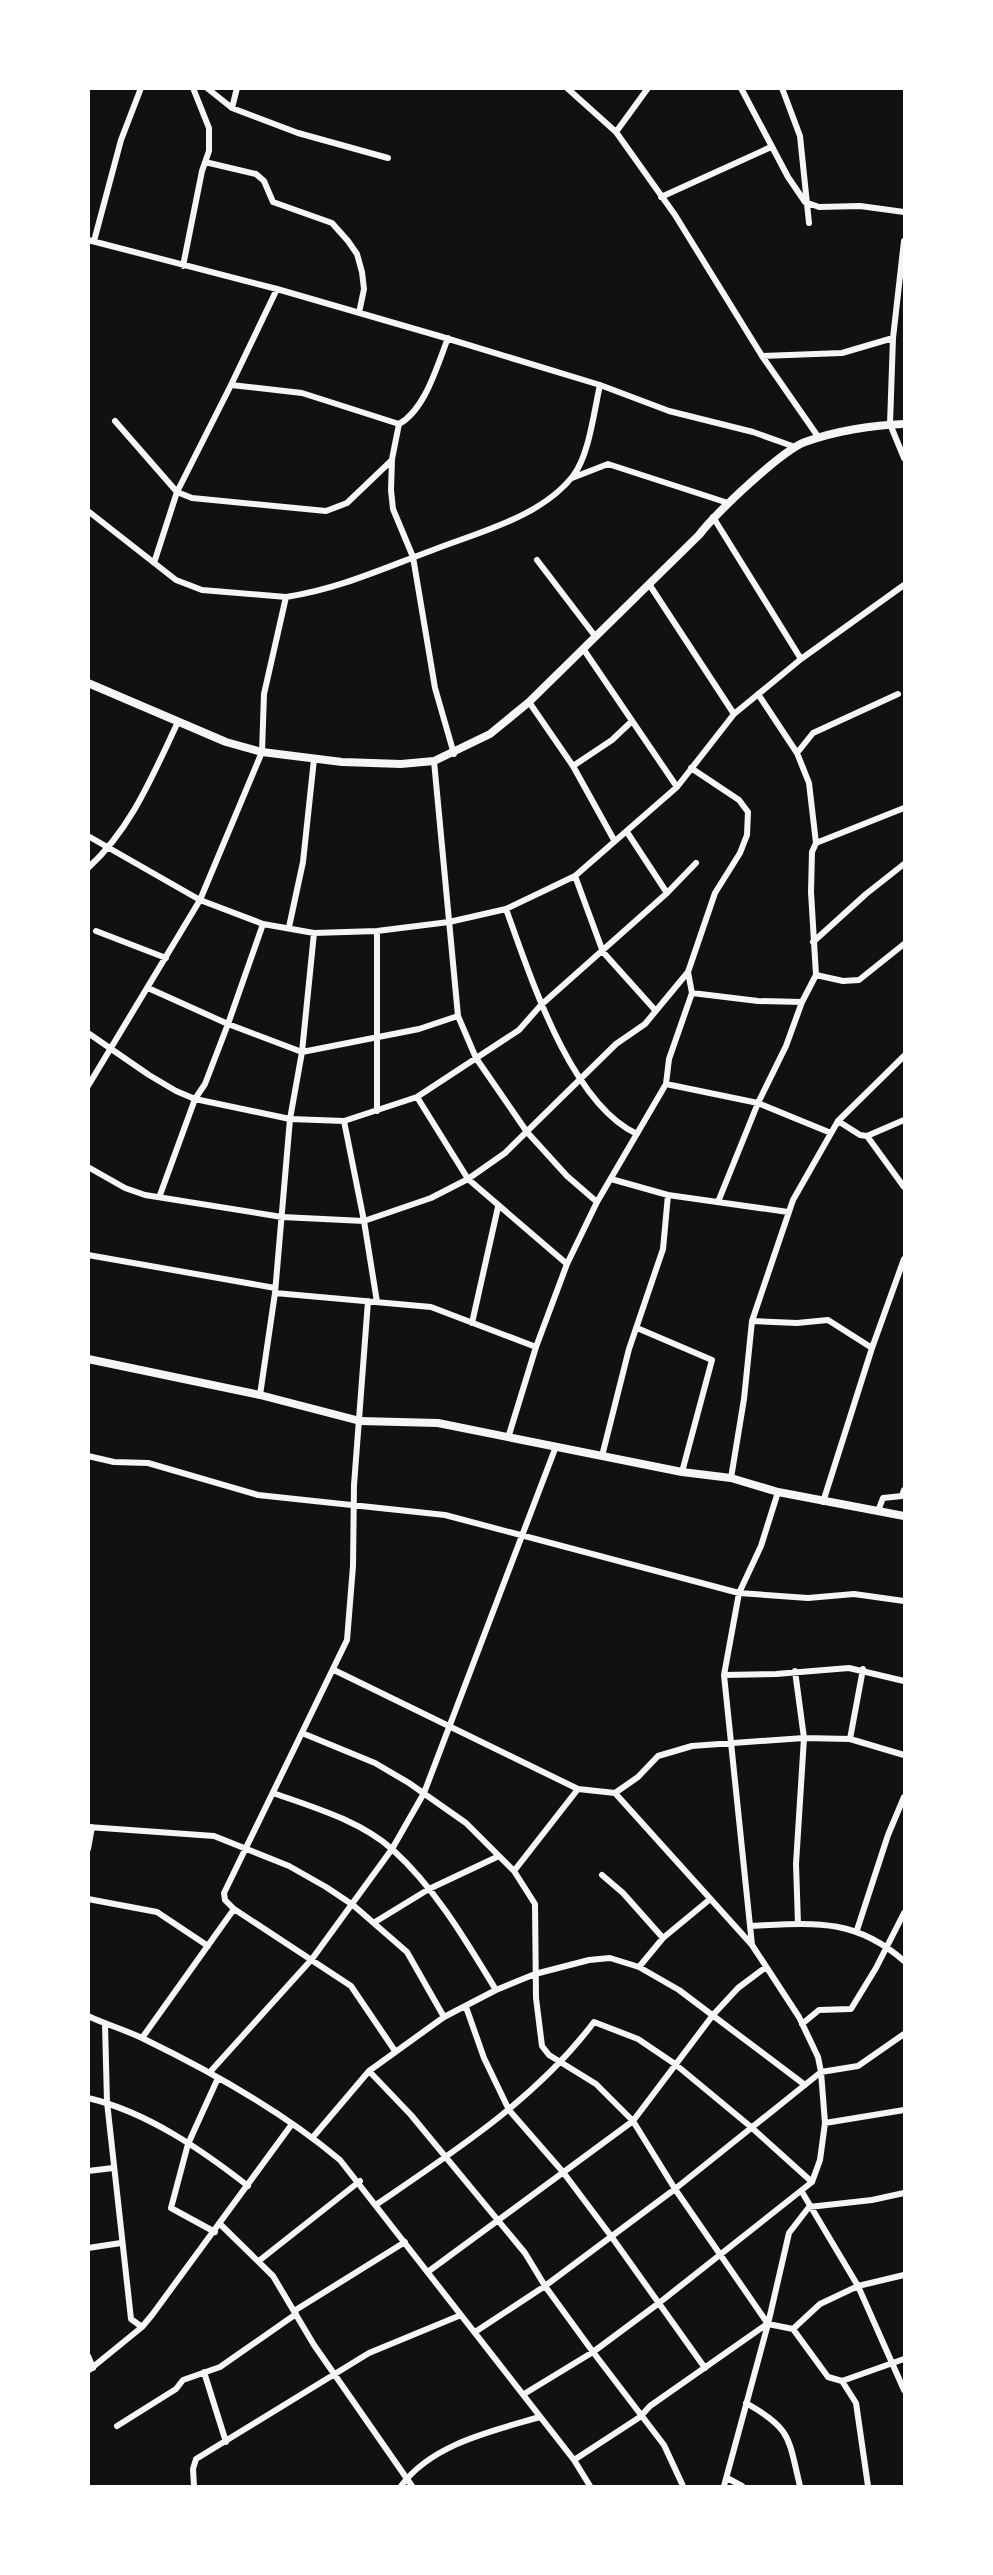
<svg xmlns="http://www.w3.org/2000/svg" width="993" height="2575" font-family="Poppins,sans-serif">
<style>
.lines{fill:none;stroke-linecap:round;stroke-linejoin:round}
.minor{stroke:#f5f5f5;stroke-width:6}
.tertiary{stroke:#f5f5f5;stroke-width:8}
</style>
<rect width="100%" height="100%" fill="#111"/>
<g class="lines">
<path class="minor" d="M 207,88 L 232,108 L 298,133 L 388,158
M 567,88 L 616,132 L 675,215 L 762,356 L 819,438
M 741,88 L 788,177 L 805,202 L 819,207 L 860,206 L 904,212
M 782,88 L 800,136 L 809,223
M 232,108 L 237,88
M 616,132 L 648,88
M 205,162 L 256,174 L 264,181 L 273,202 L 332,223 L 348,241 L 357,254 L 362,272 L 364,289 L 359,313
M 661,197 L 771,147
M 88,240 L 277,289 L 439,336 L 600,385 L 669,411 L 753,432 L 795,447
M 94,241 L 121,140 L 141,88
M 904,241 L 893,338 L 890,424 L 904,458
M 183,266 L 202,171 L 209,151 L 209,128 L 193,88
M 277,289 L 231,385 L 302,393 L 399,424
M 448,338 C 437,366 425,410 399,424 L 392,459 L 391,490 L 393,509 L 413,557 L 435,688 L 454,754
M 762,356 L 842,353 L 893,338
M 115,421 L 177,492 L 192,498 L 326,511 L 347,503 L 392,460
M 572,478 L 608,464 L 728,503
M 88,511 L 176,580 L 202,590 L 286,597
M 713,517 L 801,659
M 537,560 L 595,636
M 154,563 L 177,492 L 231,385
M 649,584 L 734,714
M 584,650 L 677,787
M 529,702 L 573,766 L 614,840
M 797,753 L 813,733 L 898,694
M 434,761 L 458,1016 L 476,1058 L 527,1132 L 567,1176 L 597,1202
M 573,766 L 612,740 L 632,721
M 627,832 L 667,893
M 88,836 L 200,900 L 263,924 L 314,933 L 377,931 L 449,922 L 506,909 L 575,876 L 677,787 L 734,714 L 801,659 L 904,585
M 816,843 L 904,808
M 88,868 C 132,828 153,774 178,722
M 575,876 L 603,952 L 655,1010
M 506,909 C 530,975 570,1103 637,1134
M 289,927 L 303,862 L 314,759
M 96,931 L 166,958
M 377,931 L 377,1111
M 813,942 L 866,894 L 904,864
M 816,975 L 843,981 L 859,980 L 904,944
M 148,988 L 228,1024 L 302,1052 L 419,1029 L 458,1016
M 692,993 L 758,1001 L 802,1002
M 88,1033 L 149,1075 L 176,1091 L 195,1099 L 290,1119 L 344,1121 L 417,1097 L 519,1030 L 541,1005 L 667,893 L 696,863
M 666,1084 L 758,1103 L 831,1133
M 88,1086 L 200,900 L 262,752 L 264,694 L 286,597 C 339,589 384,568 433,550 C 479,532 541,517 573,476 C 589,456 594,411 600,385
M 417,1097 L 468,1179 L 567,1264
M 344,1121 L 364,1221 L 377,1302
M 838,1121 L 860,1135 L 867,1136 L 904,1187
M 867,1136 L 904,1120
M 88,1167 L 125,1188 L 145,1195 L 282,1217 L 364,1221 L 431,1198 L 468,1179 L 505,1153 L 616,1044 L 645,1024 L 688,972
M 611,1179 L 668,1195 L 788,1212
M 160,1195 L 195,1099 L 205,1084 L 228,1024 L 263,924
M 718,1202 L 758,1103 L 786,1046 L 802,1002 L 816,975 L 811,892 L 812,852 L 816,843 L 809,783 L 797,753 L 758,694
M 88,1255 L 275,1288
M 275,1293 L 431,1307 L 536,1347
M 368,1301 L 354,1485 L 353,1566 L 347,1640 L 224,1893 L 225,1900 L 234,1909 L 351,1986 L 395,2051
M 752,1321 L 797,1323 L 828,1320 L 872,1348
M 472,1323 L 498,1207
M 637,1328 L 712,1360 L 682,1472
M 260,1395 L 275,1293 L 290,1119 L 302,1052 L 314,933
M 508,1438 L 536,1347 L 567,1264 L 597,1202 L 666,1084 L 669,1059 L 692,993 L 688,972 L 715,893 L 740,853 L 747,835 L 748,812 L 739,800 L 691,768
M 88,1456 L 114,1462 L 148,1463 L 258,1495 L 445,1515 L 739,1593 L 808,1598 L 854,1594 L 904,1601
M 602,1456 L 629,1349 L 663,1249 L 668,1195
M 731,1478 L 744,1399 L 752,1321 L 793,1200 L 838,1121 L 904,1056
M 823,1502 L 872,1348 L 904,1259
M 878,1511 L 883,1498 L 902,1496 L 904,1490
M 334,1670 L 578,1789 L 615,1793 L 752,1945 L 799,2017 L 818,2057 L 821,2072 L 825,2123 L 820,2160 L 812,2182 L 659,2303 L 593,2352 L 524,2394
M 795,1671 L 804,1738 L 796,1864 L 798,1924
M 724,1675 L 776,1674 L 849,1668 L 904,1681
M 302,1733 L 375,1763 L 409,1783 L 466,1823 L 514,1871 L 535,1904 L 536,1998 L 542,2046 L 549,2055 L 596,2084 L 633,2121 L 675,2189 L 768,2324 L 793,2329 L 828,2377 L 842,2381 L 904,2359
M 850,1739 L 863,1669
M 273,1793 C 313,1807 361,1821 393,1850 C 436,1889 466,1941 496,1990
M 615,1793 L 638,1777 L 658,1756 L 692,1746 L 804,1738 L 850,1739 L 904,1755
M 88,1827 L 214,1836 L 289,1866 L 326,1887 L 353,1905 L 407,1952 L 444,2017
M 88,1849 L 92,1827
M 514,1871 L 578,1789
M 602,1875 L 623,1893 L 663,1938
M 88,1899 L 157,1912 L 208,1946
M 375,1922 L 429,1889 L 499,1856
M 750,1926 C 812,1923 854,1917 904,1961
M 857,1930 L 888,1835 L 904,1797
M 752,1945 L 724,1675 L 739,1593 L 761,1546 L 778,1492
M 639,1967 L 663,1938 L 709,1900
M 466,2007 L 484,2058 L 509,2110 L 563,2172 L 611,2236 L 705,2368
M 88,2016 C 107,2025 126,2030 144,2039 C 212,2072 282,2111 340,2160 L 574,2460 L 590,2486
M 105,2024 L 107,2102 L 131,2319 L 142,2327
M 802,2024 L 819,2010 L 851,2009 L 876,1968 L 904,1913
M 142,2038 L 234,1909
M 369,2071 L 411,2115 L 525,2253 L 545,2286 L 593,2352 L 664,2445 L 683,2486
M 210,2072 L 312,1959 L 392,1849 L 424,1793 L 555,1449
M 88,2098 C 147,2112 202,2150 248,2186
M 825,2123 L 904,2110
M 313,2137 L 369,2071 L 444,2017 L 496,1990 L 535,1974 L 589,1960 L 610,1958 L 639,1967 L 679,1990 L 805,2085
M 88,2171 L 113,2168
M 802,2192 L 858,2286 L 904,2390
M 377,2204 C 455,2151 537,2098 594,2022 L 638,2039 L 675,2064 L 751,2127 L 812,2182
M 220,2224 L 273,2276 L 314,2345 L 412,2486
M 215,2232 L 171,2208 L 188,2144 L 218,2078
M 88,2248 L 121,2243
M 260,2260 L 360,2181
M 429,2271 L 633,2121 L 713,2015 L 738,1988 L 766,1967
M 294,2311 L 405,2242
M 793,2329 L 820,2304 L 858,2286 L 904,2275
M 475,2332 L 545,2286 L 675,2189 L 821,2072 L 858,2066 L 904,2034
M 88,2356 L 93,2368
M 88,2371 L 142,2327 L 152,2315 L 292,2124
M 204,2372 L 226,2442
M 842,2381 L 856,2403 L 868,2486
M 746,2403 C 792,2429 788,2437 800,2486
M 117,2426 L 176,2389 L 183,2380 L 220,2367 L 296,2314
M 574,2460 L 640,2417 L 650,2406 L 767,2324
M 727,2478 L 742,2486
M 194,2486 L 193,2469 L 196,2459 L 369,2353 L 461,2315
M 401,2486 C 432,2444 492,2431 540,2417
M 724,2486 L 768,2324 L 789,2233 L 809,2207 L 872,2200 L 904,2193"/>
<path class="tertiary" d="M 88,683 L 226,742 L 262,752 L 342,762 L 401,764 L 434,761 L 490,734 L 529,702 L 699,535 C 716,513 781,451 805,442 C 835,431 873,425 904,424
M 88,1359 L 260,1395 L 360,1421 L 438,1423 L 682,1472 L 731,1478 L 778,1492 L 904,1516"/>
</g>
<rect width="993" height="2575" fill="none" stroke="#ffffff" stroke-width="180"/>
</svg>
